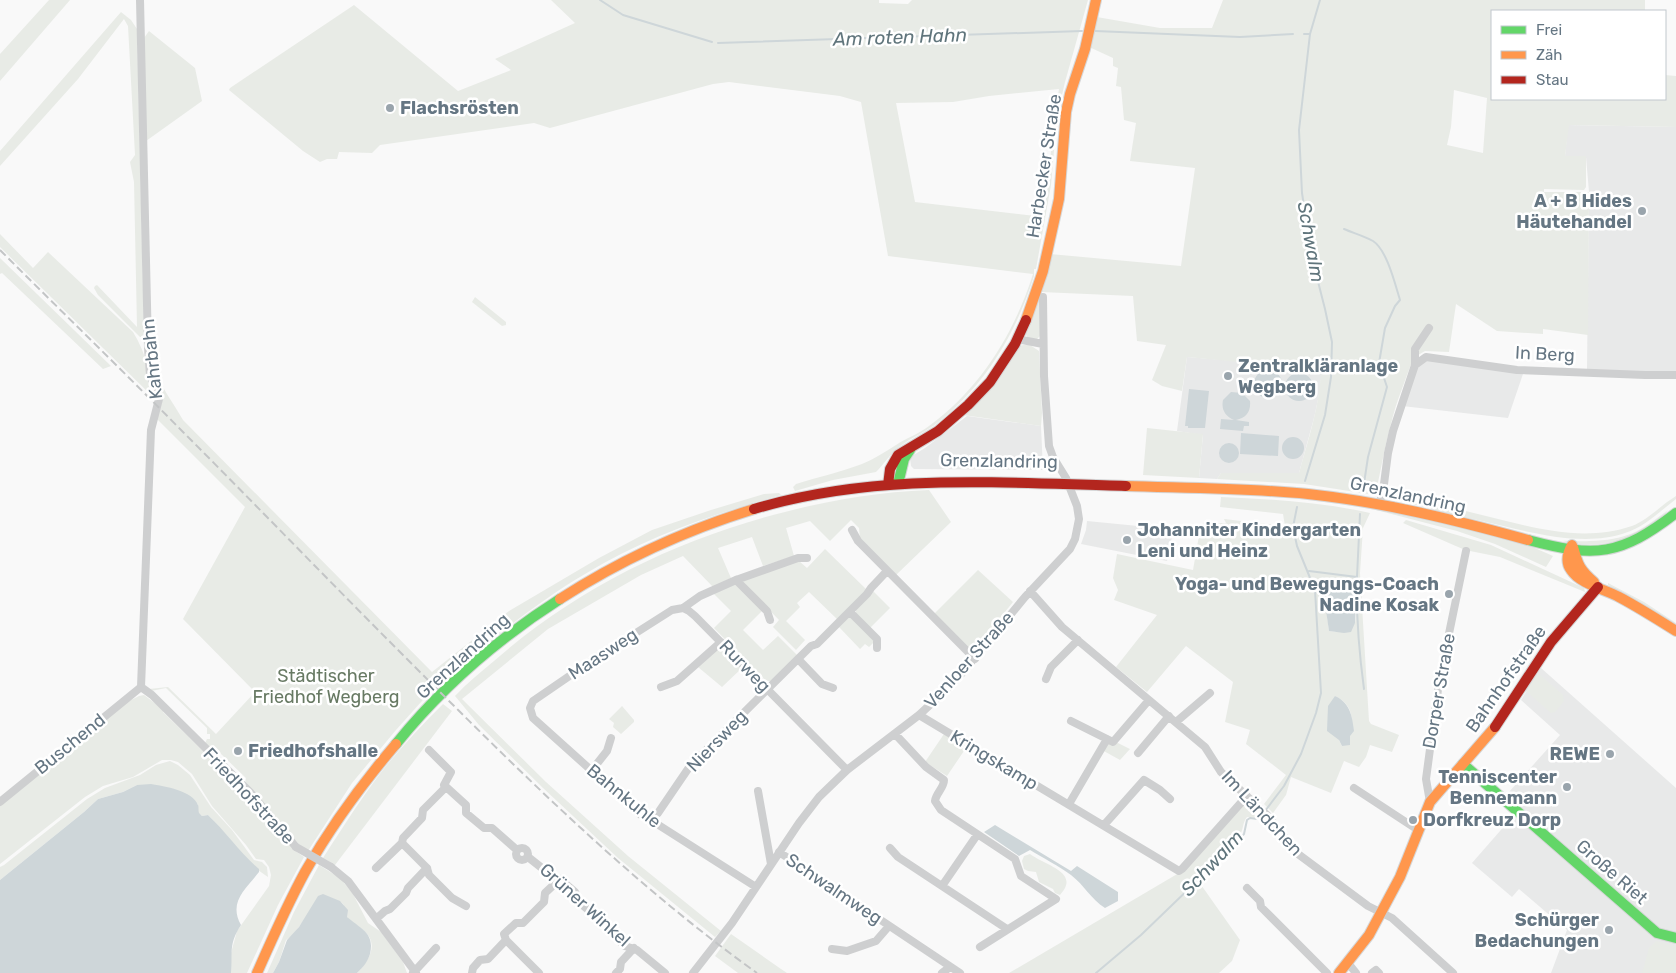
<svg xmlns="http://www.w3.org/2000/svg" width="1676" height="973" font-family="Rubik,sans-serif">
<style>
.built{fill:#e8e9e9}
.green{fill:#e8ebe6;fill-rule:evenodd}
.water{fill:#ced6d9}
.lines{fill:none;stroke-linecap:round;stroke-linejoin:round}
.stream{stroke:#ced6d9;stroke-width:2}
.fast-casing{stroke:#d5d6d7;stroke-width:12}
.slow-casing{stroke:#d5d6d7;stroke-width:12}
.jam-casing{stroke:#d5d6d7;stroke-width:12}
.street{stroke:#cecfd0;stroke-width:8}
.fast{stroke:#63d668;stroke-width:10}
.slow{stroke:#ff974d;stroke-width:10}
.jam{stroke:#b3261e;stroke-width:10}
.rail{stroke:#c3c5c6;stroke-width:2;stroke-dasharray:8 4;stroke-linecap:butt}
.street-bridge{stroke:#cecfd0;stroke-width:8}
.poi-dot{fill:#99a4ac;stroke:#fff;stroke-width:2}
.labels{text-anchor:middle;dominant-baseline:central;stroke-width:5;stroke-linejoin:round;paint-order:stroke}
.poi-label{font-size:18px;font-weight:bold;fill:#657683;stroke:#fff;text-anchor:start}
.street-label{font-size:18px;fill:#657683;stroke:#fff}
.park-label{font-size:18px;fill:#687a64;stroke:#fff}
.water-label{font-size:19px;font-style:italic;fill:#60757c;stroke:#fff}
</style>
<rect width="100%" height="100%" fill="#f9f9f9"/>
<path class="built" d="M 1568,125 L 1676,127 L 1676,373 L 1587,370 L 1589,192 L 1586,157 L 1565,156 Z
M 1187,357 L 1322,368 L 1320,390 L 1314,418 L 1299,473 L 1221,473 L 1217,479 L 1199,478 L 1203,435 L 1177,431 Z
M 1427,358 L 1524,371 L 1508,418 L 1402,406 L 1416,365 Z
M 967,416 L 1041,426 L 1043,470 L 914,469 L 911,466 L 910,458 L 912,456 L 925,448 Z
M 1087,521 L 1138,526 L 1139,523 L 1174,527 L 1167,561 L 1081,544 L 1086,530 Z
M 1541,668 L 1676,788 L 1676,973 L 1551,973 L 1567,930 L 1519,889 L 1512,897 L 1472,863 L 1514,815 L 1500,802 L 1560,735 L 1521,700 Z"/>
<path class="green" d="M 49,0 L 70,0 L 0,81 L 0,54 Z
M 551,0 L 879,0 L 879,3 L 908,4 L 912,0 L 1088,0 L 1065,82 L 1057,116 L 1051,185 L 1036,269 L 1034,269 L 1034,276 C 1016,333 987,382 941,420 C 928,431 912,437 899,447 C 890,454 884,464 876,472 L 833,480 L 795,491 L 793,487 L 796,484 C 818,477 841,472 862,464 C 874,459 885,452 896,445 C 906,438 919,434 929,426 C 980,389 1014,334 1033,274 L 888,256 L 861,102 L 840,96 L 729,82 L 713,84 L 550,128 L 534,123 L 380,145 L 372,153 L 339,152 L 337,159 L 327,159 L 320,162 L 303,151 L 229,90 L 230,88 L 354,5 L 458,91 L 511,70 L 495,59 L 575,23 ZM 1059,89 L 1055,114 L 1044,217 L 915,202 L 896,103 L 953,102 L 989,96 Z
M 1223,0 L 1645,0 L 1645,11 L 1492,11 L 1492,99 L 1665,99 L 1665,75 L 1676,76 L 1676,127 L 1569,125 L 1565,156 L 1586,156 L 1586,187 L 1584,190 L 1544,189 L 1544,192 L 1589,192 L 1588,335 L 1543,329 L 1543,334 L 1497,331 L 1456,304 L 1449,352 L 1425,351 L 1413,358 C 1406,380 1396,401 1391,424 C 1384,448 1381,472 1375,495 L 1304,484 L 1217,479 L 1221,473 L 1299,473 C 1308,440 1320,405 1321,370 L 1187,357 L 1182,391 L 1162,386 L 1152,380 L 1166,345 L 1137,341 L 1133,296 L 1041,292 L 1040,336 L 1036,340 C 1029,339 1027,338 1025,332 L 1050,254 L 1181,266 L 1195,168 L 1130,161 L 1136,123 L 1124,120 L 1121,87 L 1116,86 L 1118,68 L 1113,66 L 1113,58 L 1087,46 L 1091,16 L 1160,28 L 1212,28 ZM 1454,90 L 1487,98 L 1483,153 L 1447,145 L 1451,127 Z
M 121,12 L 131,20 L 137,29 L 144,335 L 143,337 L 140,337 L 98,295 L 94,288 L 95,286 L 97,285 L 137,327 L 134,182 L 130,162 L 135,155 L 128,26 L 124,19 L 78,79 L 0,166 L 0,151 Z
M 149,31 L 195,68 L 202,101 L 146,141 L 144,38 Z
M 0,234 L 33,268 L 48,252 L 133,332 C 145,351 150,374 157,395 L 155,399 L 0,247 Z
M 0,258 L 111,366 L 103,369 L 2,273 L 0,274 Z
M 475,297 L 506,322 L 506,325 L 502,326 L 472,302 Z
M 1024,345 L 1030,345 L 1039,351 L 1042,413 L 1041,426 L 963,415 L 1017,346 Z
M 152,364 C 159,384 172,401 183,420 L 432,672 L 509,611 L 599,558 L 652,530 L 711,510 L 764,494 L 779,493 L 781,495 C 713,514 646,537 585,574 C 532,605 486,645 439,682 L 431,677 L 423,685 L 430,692 L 396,730 L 352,783 L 308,851 C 291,840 283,825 270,810 C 262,801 254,793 245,784 L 246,778 L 219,752 L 214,755 L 204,745 L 207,739 L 210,739 L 210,734 L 207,734 L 207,728 L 166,688 L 151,691 L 149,689 L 168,687 L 216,734 L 255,692 L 183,619 L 245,507 L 156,418 L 162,402 L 152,374 Z
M 1147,428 L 1203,434 L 1199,478 L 1143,475 Z
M 929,490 L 951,522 L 896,575 L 860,539 L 859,528 L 851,520 L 830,541 L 810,521 L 786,528 L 794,556 L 763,566 L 752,537 L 718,548 L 731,578 L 713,587 L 683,556 L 641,575 L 548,629 L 462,699 L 546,782 L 628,856 L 721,931 L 715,937 L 618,858 L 543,788 L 479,725 L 455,696 C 467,683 481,672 494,661 C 575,590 670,543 773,515 C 825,501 876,492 929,490 Z
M 1385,492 C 1417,499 1449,507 1482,515 C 1532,527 1581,543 1632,526 C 1648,520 1661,505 1676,496 L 1676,499 C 1660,511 1645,527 1625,533 C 1582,548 1525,531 1482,521 C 1449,514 1417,505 1385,497 Z
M 1221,497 C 1271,499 1321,502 1370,513 L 1363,528 L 1360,573 L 1369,721 L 1371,724 L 1399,735 L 1392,752 L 1370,745 L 1366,757 L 1359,767 L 1344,761 L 1331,793 L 1291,777 L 1286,795 L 1273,813 L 1264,804 L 1286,775 L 1246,744 L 1250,730 L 1225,722 L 1233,682 L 1186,646 L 1147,692 L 1116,667 L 1157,615 L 1114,600 L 1118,590 L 1113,578 L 1117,554 L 1193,570 L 1201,524 L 1226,523 L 1224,519 L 1285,526 L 1283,514 L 1220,507 ZM 1334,581 L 1352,585 L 1348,602 L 1341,602 L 1339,605 L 1341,611 L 1350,609 L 1351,606 L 1355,605 L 1357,609 L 1355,623 L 1337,632 L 1329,631 L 1327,615 ZM 1335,696 C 1357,706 1355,729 1342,746 L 1339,740 Z
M 1377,508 L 1514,539 L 1553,556 L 1546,567 L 1495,544 L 1457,531 L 1376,510 Z
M 1668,510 C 1646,539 1598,551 1562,541 C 1570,540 1581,542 1589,541 C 1627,540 1639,532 1668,510 Z
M 1406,520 L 1491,545 L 1584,588 L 1585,592 L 1500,557 L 1465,550 L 1403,523 Z
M 825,549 L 866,589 L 866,592 L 838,620 L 809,592 L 797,603 L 800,607 L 786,621 L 805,640 L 796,650 L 773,627 L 779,620 L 742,582 L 743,579 L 799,561 L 807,568 Z
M 978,570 L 1013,602 L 975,649 L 970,650 L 934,614 Z
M 1608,583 L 1644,602 L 1676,623 L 1676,627 L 1613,588 L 1608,585 Z
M 734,584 L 737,584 L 763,610 L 743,630 L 763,650 L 778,636 L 798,656 L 772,681 L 766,681 L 714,628 L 731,611 L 713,593 Z
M 872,590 L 890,608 L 870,628 L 856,615 L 856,609 L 872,593 Z
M 847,618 L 853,618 L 875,641 L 869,647 L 865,644 L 860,649 L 839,627 Z
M 717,650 C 728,650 735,661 742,668 L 722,687 L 698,667 Z
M 1539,674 L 1563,695 L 1564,701 L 1555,712 L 1551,713 L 1525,690 L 1536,675 Z
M 144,695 L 164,710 L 163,712 L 261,807 L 294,850 L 304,857 L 278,905 L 247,973 L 231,973 L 231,953 L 237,931 L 269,886 L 271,875 L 269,867 L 264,860 L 256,859 L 246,845 L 212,806 L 192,774 L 178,762 L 171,760 L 162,760 L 133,777 L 103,786 L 85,797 L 0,864 L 0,806 L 127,702 L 139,696 Z
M 443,704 L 452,711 L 335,865 L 323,858 C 343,827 363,795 386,766 C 404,744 423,724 443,704 Z
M 622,706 L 634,720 L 634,722 L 621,734 L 613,727 L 614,723 L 609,719 Z
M 944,734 L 966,748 L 947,776 L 925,762 Z
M 1116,742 L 1130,749 L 1120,760 L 1102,750 L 1106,743 Z
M 170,761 L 178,765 L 190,775 L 211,807 L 232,830 L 254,860 L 262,862 L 267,867 L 268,877 C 244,863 228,834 208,815 L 202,816 L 198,813 L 198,804 L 137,785 L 123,792 L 98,799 L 84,812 L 0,880 L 0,867 L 4,865 L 87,799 L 105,788 L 140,775 L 156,765 Z
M 1245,801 L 1259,815 L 1255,818 L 1247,817 C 1242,823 1244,830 1239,836 L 1233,836 L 1228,838 L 1226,842 L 1227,849 L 1221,856 L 1223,858 L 1199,882 L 1240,940 L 1232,961 L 1219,973 L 1009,973 L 1184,870 Z
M 1030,854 C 1046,866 1081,872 1060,895 L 1055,893 L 1053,889 L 1039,882 L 1036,872 L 1028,871 L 1024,869 L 1022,861 L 1024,856 Z
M 319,865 L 340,878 L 353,894 L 368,923 L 381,932 L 403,962 L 407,973 L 357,973 C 369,960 380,944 363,930 C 358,926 350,922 347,917 C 342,908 348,903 335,900 L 307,916 L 293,935 L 286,940 L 279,962 L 273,973 L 267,973 L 294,912 Z
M 731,934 L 781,969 L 787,973 L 738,973 L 715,956 Z
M 1656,941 L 1676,946 L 1676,973 L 1642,973 L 1649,948 Z"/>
<path class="water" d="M1254 384a14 14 0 1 1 28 0a14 14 0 1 1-28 0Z
M1285 387a14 14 0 1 1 28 0a14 14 0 1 1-28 0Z
M 1189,389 L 1209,391 L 1205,428 L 1188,428 L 1188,426 L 1185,426 Z
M 1231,392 L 1242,393 L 1250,401 C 1251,411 1247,418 1236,420 L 1249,422 L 1249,426 L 1244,426 L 1243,431 L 1220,429 L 1221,419 L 1234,420 C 1225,416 1221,409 1223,400 Z
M 1241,433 L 1279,436 L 1278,456 L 1240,454 Z
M1282 448a11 11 0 1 1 22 0a11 11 0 1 1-22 0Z
M1219 453a10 10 0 1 1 20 0a10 10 0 1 1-20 0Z
M 1334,581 L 1352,585 L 1355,603 C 1350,605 1347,601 1341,602 L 1339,605 L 1341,611 L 1350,609 L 1351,606 L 1356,605 L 1355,623 L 1351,632 L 1344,633 L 1329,631 L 1323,590 L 1324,584 Z
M 1335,696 C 1350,703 1352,715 1354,731 L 1350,736 L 1350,745 L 1342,746 L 1339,740 L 1327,731 L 1328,706 Z
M 151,784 C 164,786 193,791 198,805 C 199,807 198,810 199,813 L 202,816 L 208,815 C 226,832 240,853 259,869 L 259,872 C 246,889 228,902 241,925 C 228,945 233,952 231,973 L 0,973 L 0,880 L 84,812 L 98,799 L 123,792 L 137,785 Z
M 995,825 L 1071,871 L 1077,866 L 1118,892 L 1118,901 L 1105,908 C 1091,899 1084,885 1071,875 C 1059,866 1043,858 1030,850 L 1019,856 L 984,832 Z
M 323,894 L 340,901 L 348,910 L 347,917 C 361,929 375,933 370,954 C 367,963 364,966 357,973 L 273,973 L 279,962 L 287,940 L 299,927 L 318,896 Z"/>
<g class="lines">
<path class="stream" d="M 600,0 L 623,15 L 712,42
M 1095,31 L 1240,37 L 1293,34
M 1304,34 L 1310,34
M 718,43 L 1082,31
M 1344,229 C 1353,233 1364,236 1373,241 C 1387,250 1395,284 1400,300 L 1395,306 L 1385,328 L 1379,363 L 1387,387 L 1368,457 L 1363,490
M 1305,481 L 1325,415 L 1331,377 L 1332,342 L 1325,309 L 1312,258 L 1302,193 L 1299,130 L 1310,34 L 1320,0
M 1309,571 L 1357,577 L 1360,514
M 1357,577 C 1356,614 1359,652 1364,689
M 1265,811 L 1284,786 L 1301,754 L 1316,713 L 1321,693 L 1315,590 L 1297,546 L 1293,527 L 1297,507
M 1096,973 L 1141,935 L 1225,854 L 1228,850 L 1228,843 L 1230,840 L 1240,838 L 1244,834 L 1247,820 L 1250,818 L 1257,819 L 1262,814"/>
<g class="fast-casing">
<path id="fast" d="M 898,484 L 904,459 L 910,450
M 1528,540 C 1596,558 1620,556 1676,513
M 396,744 C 441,688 499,638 560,599
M 1463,764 L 1657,933 L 1676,938"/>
</g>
<g class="slow-casing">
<path id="slow" d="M 1026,320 L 1043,271 L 1059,199 L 1066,112 L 1070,94 L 1085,49 L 1096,0
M 1126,486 C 1187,488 1248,488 1308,494 C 1383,502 1456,520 1528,540
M 1572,545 C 1567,554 1565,562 1571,570 C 1580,584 1604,589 1619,597 C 1638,607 1657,619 1676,631
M 1573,547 C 1578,565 1580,570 1594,582
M 560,599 C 619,561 686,530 754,509
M 257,973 C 272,939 287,905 305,872 C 331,826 362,784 396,744
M 1339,973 L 1369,935 L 1400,877 L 1430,802 L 1495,727"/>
</g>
<g class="jam-casing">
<path id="jam" d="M 888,485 L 890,469 L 898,455 L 938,431 L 968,405 L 990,382 L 1015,344 L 1026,320
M 754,509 C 878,472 1000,483 1126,486
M 1495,727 L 1551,642 L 1598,587"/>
</g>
<path class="street" d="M 140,0 L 148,348 L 150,375 L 159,399 L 151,430 L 141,687
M 1017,339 L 1043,344
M 1415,365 L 1426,357 L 1517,370 L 1645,375 L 1676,375
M 1378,505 L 1381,498 L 1384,484 L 1388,453 L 1393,431 L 1415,365 L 1415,349 L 1429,328
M 852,530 L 858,541 L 975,659
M 736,580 L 767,611 L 770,620
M 1030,591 L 1062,627 L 1205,747 L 1221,772 L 1268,816 L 1298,854 L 1368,906 L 1392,918 L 1453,973
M 683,608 L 689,611 L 695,616 L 847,770
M 850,612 L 877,639 L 877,648
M 798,659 L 822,684 L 833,688
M 1046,679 L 1051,667 L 1078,640
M 141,687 L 152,695 L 250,792 L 296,847
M 661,687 L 677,681 L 721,642
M 919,715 L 1179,871 L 1182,869 L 1247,796
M 1071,721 L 1113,742 L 1149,700
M 1176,722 L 1210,693
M 895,734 L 926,767 L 944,780 C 944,788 936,793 935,801 L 941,810 L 1015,859 L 1021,876 L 1056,899 L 980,947
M 429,750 L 451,772 L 444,785 L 466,805 L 466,813 L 484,828 L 492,828 L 517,850
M 1138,753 L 1169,716
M 592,770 L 607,751 L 611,738
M 446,787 L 423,810 L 422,818 L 403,838 L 402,843 L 427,868 L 429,875 L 452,898 L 466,906
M 1354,788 L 1418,830
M 758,791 L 771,864
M 0,802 L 141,687
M 1430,802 L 1426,779 L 1439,682 L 1466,551
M 1069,804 L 1107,739
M 650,818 L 658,813 L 690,766 L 811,646 L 817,644 L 867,594 L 871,588 L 887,571
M 1104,825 L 1144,780 L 1160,790 L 1170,799
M516 854a6 6 0 1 1 12 0a6 6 0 1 1-12 0Z
M 890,848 L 898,857 L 1007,929
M 779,852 L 960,973
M 528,857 L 552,876 L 560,879 L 575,892 L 580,903 L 606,925 L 609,931 L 625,946 L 637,950 L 665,973
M 331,867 L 348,881 L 416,973
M 376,868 L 402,843
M 942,886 L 977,835
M 756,887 L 657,824 L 650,818 L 641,815 L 533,718 L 530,708 L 533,701 L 584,666 L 672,610 L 683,608 L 700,596 L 736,580 L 798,558 L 807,558
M 1247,888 L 1260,901 L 1261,907 L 1327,973
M 376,919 L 385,911 L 390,909 L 406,893 L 408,888 L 427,868
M 506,940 L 539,973
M 832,949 L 847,951 L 876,941 L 889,926
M 1348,963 L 1356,973
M 413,973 L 436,948
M 472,973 L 473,968 L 480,960 L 488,959 L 506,940 L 504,934 L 516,923 L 523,923 L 544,902 L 545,893 L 560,879
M 616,973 L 620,969 L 621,962 L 634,948
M 693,973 L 732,923 L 799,823 L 819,797 L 847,770 L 919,715 L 946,690 L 963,672 L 1025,597 L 1070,549 L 1075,539 L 1079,519 L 1077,506 L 1066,478 L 1053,457 L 1049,446 L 1044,376 L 1043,297
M 942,973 L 950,967
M 1372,973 L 1376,970 L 1379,973"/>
<use href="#fast" class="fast"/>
<use href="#slow" class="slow"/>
<use href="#jam" class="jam"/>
<path class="rail" d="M 0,250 C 61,311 123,371 183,432 C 256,505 328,580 401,653 C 514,766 627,880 757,973"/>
<path class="street-bridge" d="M 296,847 L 331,867"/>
</g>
<g class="poi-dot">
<circle cx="390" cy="108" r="5"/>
<circle cx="1642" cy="211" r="5"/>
<circle cx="1228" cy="376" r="5"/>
<circle cx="1127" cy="540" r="5"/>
<circle cx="1449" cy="594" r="5"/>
<circle cx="238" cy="751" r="5"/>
<circle cx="1610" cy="754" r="5"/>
<circle cx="1567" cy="787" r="5"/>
<circle cx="1413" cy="820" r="5"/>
<circle cx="1609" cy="930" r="5"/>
</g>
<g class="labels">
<g class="poi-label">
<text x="400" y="108">Flachsrösten</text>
<text x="1632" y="201" text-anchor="end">A + B Hides<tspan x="1632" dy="21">Häutehandel</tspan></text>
<text x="1238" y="366">Zentralkläranlage<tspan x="1238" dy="21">Wegberg</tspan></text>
<text x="1137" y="530">Johanniter Kindergarten<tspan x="1137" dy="21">Leni und Heinz</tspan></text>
<text x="1439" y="584" text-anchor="end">Yoga- und Bewegungs-Coach<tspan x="1439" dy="21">Nadine Kosak</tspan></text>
<text x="248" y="751">Friedhofshalle</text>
<text x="1600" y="754" text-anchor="end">REWE</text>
<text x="1557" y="777" text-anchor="end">Tenniscenter<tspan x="1557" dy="21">Bennemann</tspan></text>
<text x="1423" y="820">Dorfkreuz Dorp</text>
<text x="1599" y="920" text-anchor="end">Schürger<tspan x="1599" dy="21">Bedachungen</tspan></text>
</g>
<g class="street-label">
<text transform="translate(1044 166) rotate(-81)">Harbecker Straße</text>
<text transform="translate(1545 354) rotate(3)">In Berg</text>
<text transform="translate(152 359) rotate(-96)">Kahrbahn</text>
<text transform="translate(999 461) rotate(1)">Grenzlandring</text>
<text transform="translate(1408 495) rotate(12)">Grenzlandring</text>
<text transform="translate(603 654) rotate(-33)">Maasweg</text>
<text transform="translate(463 656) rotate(-42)">Grenzlandring</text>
<text transform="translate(969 660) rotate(-48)">Venloer Straße</text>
<text transform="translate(745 666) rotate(46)">Rurweg</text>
<text transform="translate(1506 679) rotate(-55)">Bahnhofstraße</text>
<text transform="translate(1439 691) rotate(-80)">Dorper Straße</text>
<text transform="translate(717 741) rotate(-46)">Niersweg</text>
<text transform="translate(70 744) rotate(-39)">Buschend</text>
<text transform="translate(994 760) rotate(31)">Kringskamp</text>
<text transform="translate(249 796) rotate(47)">Friedhofstraße</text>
<text transform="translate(624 796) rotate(39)">Bahnkuhle</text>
<text transform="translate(1262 813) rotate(47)">Im Ländchen</text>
<text transform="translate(1612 872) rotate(41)">Große Riet</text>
<text transform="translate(834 889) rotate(34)">Schwalmweg</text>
<text transform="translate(585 905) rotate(42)">Grüner Winkel</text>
</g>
<g class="park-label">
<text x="326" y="676">Städtischer<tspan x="326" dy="21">Friedhof Wegberg</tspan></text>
</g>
<g class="water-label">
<text transform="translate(900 37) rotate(-2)">Am roten Hahn</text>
<text transform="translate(1311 242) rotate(80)">Schwalm</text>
<text transform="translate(1212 863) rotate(-47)">Schwalm</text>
</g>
</g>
<rect x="1491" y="10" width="175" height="90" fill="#ffffff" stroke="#c1c8cd"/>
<rect x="1501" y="26" width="25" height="8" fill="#63d668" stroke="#c1c8cd"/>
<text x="1536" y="35" font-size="15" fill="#657683">Frei</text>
<rect x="1501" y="51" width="25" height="8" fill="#ff974d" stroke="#c1c8cd"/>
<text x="1536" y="60" font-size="15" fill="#657683">Zäh</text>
<rect x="1501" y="76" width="25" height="8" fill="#b3261e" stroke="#c1c8cd"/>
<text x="1536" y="85" font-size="15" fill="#657683">Stau</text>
</svg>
